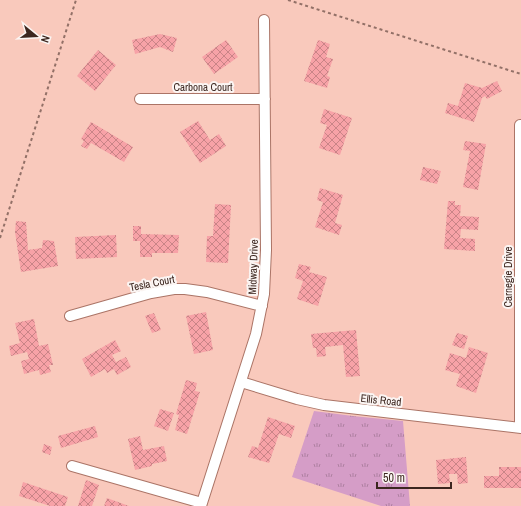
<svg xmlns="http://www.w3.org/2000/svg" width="521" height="506" font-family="'Archivo Narrow',sans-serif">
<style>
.grass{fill:url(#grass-tufts)}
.building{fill:url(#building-cross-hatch)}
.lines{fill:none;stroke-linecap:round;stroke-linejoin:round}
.minor-casing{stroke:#ab7466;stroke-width:12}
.path{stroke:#927067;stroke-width:2;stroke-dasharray:3 3;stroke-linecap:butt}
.minor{stroke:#fff;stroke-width:10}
.labels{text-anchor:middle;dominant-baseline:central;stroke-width:4;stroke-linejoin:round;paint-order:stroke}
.street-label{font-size:11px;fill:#3c261f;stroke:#fbf5f3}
</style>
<defs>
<pattern id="grass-tufts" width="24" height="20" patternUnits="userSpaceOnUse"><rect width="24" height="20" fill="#d59dc7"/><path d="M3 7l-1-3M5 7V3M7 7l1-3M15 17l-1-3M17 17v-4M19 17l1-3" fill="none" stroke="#ae80a1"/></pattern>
<pattern id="building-cross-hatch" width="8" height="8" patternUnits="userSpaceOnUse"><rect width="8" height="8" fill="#f7a2a7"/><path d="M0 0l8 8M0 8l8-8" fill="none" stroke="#c98487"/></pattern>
</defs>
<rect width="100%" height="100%" fill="#f9c9bc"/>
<path class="grass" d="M 314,411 L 353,416 L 403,421 L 410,506 L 381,506 L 292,477 Z"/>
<path class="building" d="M 160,34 L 177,38 L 173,52 L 160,47 L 135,54 L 132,40 Z
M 226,40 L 238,57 L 214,74 L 202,57 Z
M 318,40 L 330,44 L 326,57 L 333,59 L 327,76 L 330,77 L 327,88 L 304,81 Z
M 98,50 L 116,65 L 95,91 L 77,76 Z
M 497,81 L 502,91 L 487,99 L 485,96 L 482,98 L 474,122 L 445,113 L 448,103 L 458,106 L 465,83 L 482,88 Z
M 324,109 L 352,118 L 340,155 L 319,148 L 327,125 L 320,123 Z
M 198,121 L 210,140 L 219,134 L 226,146 L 200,163 L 180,132 Z
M 91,122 L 133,147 L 124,162 L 91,143 L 87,149 L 81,146 L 84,141 L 81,139 Z
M 465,141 L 486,144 L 478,190 L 463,187 L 470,151 L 463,150 Z
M 423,167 L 441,171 L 437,184 L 420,180 Z
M 320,188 L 343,195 L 335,223 L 342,225 L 339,235 L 315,227 L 323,202 L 317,200 Z
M 448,201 L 455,201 L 455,205 L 461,205 L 460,216 L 479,217 L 478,230 L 461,229 L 460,238 L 475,239 L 475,251 L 444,249 Z
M 215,204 L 231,205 L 228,263 L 206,262 L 207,236 L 213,236 Z
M 16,221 L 26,222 L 28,250 L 42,248 L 43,240 L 54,241 L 58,266 L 21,272 L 15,232 Z
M 133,226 L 141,226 L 141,234 L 179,235 L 178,253 L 152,253 L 152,257 L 140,257 L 140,241 L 133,241 Z
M 116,235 L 117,257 L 76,259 L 75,237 Z
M 299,264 L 311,267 L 309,272 L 327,277 L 318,306 L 297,299 L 303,281 L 295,278 Z
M 206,312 L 213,350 L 194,354 L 186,316 Z
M 154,313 L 161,330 L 152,333 L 145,316 Z
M 34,319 L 39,346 L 48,344 L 53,365 L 49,365 L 51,372 L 40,375 L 39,370 L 24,374 L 21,361 L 29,359 L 27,352 L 11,356 L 9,346 L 20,343 L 15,323 Z
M 356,330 L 360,376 L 346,377 L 343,345 L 325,347 L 326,356 L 317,357 L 316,348 L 313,348 L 311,334 Z
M 457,333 L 468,336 L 464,349 L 452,345 Z
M 115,340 L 121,351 L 112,355 L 116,362 L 126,357 L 131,367 L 117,375 L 114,369 L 107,373 L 105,369 L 91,377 L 82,359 Z
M 469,347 L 488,353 L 476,393 L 456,386 L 460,374 L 445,370 L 450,353 L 466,358 Z
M 186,380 L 197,383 L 195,391 L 200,392 L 187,434 L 175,430 L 179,415 L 176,414 Z
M 160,409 L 174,413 L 168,431 L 154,426 Z
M 268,417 L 295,426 L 291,438 L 279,434 L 269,463 L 248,457 L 252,446 L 258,448 Z
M 95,426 L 98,437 L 61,448 L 58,436 Z
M 140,436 L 143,450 L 164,446 L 167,461 L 152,464 L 152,466 L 135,470 L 128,439 Z
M 44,444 L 52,447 L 50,455 L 42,452 Z
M 466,457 L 468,483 L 458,484 L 457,474 L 449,474 L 450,483 L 438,484 L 436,460 Z
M 499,467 L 521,467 L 521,488 L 484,488 L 484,476 L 499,476 Z
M 86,480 L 99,485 L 92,506 L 78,506 Z
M 23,482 L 68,497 L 65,506 L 50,506 L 19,496 Z
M 107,498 L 129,506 L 104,506 Z"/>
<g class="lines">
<g class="minor-casing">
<path id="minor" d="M 140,99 L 265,99
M 70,316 L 151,293 L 174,289 L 185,289 L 207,292 L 262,306
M 241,382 L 297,399 L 324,405 L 521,428
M 520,428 L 520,125
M 72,466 L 202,503
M 201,506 L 256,334 L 264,294 L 266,250 L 264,20"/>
</g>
<path class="path" d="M 288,0 L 521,74
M 0,238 L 76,0"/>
<use href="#minor" class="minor"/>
</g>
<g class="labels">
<g class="street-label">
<text x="203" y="87">Carbona Court</text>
<text transform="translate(253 267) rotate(-88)">Midway Drive</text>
<text transform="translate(508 277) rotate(-90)">Carnegie Drive</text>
<text transform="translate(152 283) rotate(-11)">Tesla Court</text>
<text transform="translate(381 400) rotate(6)">Ellis Road</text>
</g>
</g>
<g transform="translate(36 36) rotate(108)" stroke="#fbf5f3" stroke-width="3" paint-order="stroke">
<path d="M0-3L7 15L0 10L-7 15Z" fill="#3c261f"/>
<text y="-6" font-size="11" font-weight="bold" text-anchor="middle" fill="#3c261f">N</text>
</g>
<path d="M377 482v6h74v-6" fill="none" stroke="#3c261f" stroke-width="2"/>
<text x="383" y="482" font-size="12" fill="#3c261f" stroke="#fbf5f3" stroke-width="3" paint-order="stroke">50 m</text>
</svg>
